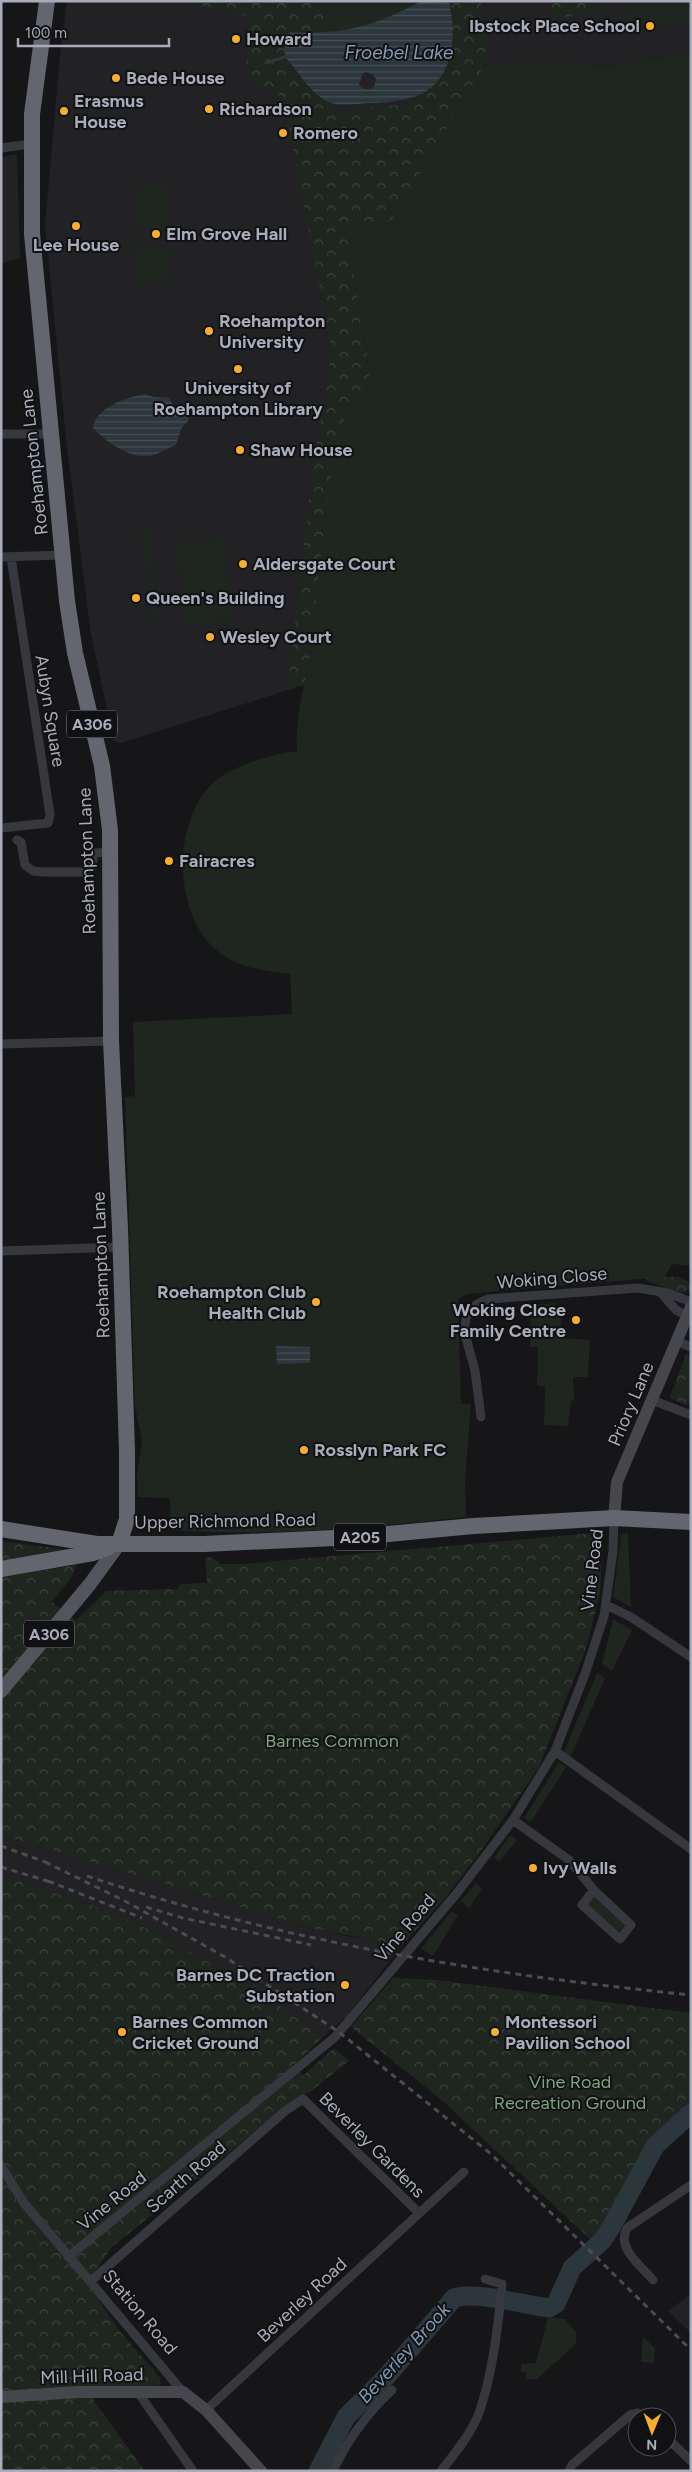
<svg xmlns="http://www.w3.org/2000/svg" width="692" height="2472" font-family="Figtree,sans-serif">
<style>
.built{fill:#222225}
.green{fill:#1e261f}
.forest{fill:url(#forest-crowns)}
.water{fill:url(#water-rules);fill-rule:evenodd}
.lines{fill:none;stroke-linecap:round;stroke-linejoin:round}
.stream{stroke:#2c363d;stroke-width:3}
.river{stroke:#2c363d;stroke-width:19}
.street{stroke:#37383d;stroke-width:9}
.secondary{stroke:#45474d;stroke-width:12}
.primary{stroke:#53555c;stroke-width:14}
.highway{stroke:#63666e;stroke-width:16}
.rail{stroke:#4a4c52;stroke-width:3;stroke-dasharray:6 5;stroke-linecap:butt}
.poi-dot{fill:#f7ae2f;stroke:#111113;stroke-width:2}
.labels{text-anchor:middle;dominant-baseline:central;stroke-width:4;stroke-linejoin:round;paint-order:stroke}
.shield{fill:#111113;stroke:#7b7e87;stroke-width:1}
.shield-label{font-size:16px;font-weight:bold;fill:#a8adb9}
.poi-label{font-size:18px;font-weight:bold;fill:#a8adb9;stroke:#111113;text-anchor:start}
.street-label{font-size:18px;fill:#a8adb9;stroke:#111113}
.park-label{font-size:18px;fill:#7ea47f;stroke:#111113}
.water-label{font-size:19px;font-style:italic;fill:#7e9cb4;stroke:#111113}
</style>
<defs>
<pattern id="forest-crowns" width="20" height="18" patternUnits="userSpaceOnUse" patternTransform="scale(1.25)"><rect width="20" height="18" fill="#1e261f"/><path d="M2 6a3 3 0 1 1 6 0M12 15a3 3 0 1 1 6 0" fill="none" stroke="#3c433d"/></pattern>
<pattern id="water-rules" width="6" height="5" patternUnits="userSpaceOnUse" patternTransform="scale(1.25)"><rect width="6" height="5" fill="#2c363d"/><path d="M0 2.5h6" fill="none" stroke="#485057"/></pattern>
</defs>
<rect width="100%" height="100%" fill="#161618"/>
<path class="built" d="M 67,1 L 691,1 L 691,51 L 611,66 L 549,60 L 469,93 L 390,223 L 347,226 L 352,253 L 363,396 L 304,685 L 121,743 L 114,741 L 91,635 L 66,439 L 45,224 L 60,56 Z
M 17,154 L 20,258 L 1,264 L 1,157 Z
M 1,1835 L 308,1927 L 350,1937 L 372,1938 L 402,1945 L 347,2016 L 323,2037 L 247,1983 L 158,1934 L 110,1912 L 1,1875 Z
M 691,2294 L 691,2333 L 668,2311 Z"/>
<path class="green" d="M 317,1 L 421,1 C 387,20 366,27 327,32 L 325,12 Z
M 627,1 L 691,1 L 691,25 L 628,28 Z
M 691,51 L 691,1266 L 672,1264 L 665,1277 L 496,1291 L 468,1294 L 458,1299 L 461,1404 L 471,1404 L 465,1481 L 466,1517 C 368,1528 269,1537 171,1530 L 170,1498 L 138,1497 L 137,1474 L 142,1441 L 135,1406 L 125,1097 L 135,1096 L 133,1022 L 292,1014 L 290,974 C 271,971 249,970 231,960 C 173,931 168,826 213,783 C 231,766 272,754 297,751 C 295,725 301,694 308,670 L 335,437 C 342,415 367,401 370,378 L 347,226 L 390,223 L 484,66 L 549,60 L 611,66 Z
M 140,187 L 171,187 L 172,226 L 170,228 L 139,228 L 138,188 Z
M 137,245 L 172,247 L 172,282 L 170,284 L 139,284 L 137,282 Z
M 142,529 L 150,529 L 154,572 L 145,572 Z
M 224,538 L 232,619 L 184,624 L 176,543 Z
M 146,577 L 155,577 L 158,619 L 150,620 Z
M 555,1303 L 555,1316 L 562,1316 L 559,1338 L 590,1340 L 588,1377 L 573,1377 L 574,1400 L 571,1401 L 568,1426 L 544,1425 L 545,1386 L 537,1386 L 538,1347 L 530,1347 L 531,1308 L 513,1307 Z
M 628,1533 L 631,1607 L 613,1597 L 621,1535 Z
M 613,1619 L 632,1630 L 612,1671 L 602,1664 Z
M 597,1673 L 605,1678 L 571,1756 L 564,1752 Z
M 559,1762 L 566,1767 L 531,1822 L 524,1818 Z
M 510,1835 L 517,1840 L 499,1862 L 494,1858 Z
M 476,1883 L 482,1889 L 469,1908 L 461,1901 Z
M 595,1896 L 625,1924 L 619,1932 L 587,1905 Z
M 451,1912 L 458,1915 L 433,1956 L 421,1949 Z
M 548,2317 L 565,2319 L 576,2332 L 576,2344 L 537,2379 L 526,2379 L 526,2372 L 521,2372 L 521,2364 L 536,2363 Z
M 643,2337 L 655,2348 L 654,2363 L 641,2362 Z"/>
<path class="forest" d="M 188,1 L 317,1 L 326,12 L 327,32 L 290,32 L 285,57 L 311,88 L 330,102 L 334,112 L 407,104 L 413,96 C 457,84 451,38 449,3 L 446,1 L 481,1 L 482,26 L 486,42 L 484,66 L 390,223 L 347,226 L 370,378 C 368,401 342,415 335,437 L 308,670 L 304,685 L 288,690 L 310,489 L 331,354 L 330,341 L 285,108 C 277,83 264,90 248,78 L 245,67 L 252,17 L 188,3 Z
M 550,1 L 599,1 L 600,12 L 553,19 Z
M 665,1277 L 679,1277 L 690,1283 L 691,1289 L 682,1293 L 647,1281 L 646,1278 Z
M 686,1354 L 691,1355 L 691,1407 L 670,1398 Z
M 595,1533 L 603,1538 L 600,1593 L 586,1649 L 539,1767 L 483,1848 L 446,1897 L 402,1945 C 370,1938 339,1935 308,1927 L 1,1835 L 1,1577 L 77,1565 L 71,1578 L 52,1602 L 76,1620 L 106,1591 L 178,1589 L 181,1584 L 207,1583 L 205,1558 L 211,1557 L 221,1564 L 244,1564 Z
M 1,1541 L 62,1549 L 64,1551 L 1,1564 Z
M 1,1875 L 111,1912 L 158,1934 L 247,1983 L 323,2037 L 295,2064 L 303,2076 L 334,2048 L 349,2061 L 310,2092 L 298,2097 L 112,2247 L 87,2282 L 118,2329 L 160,2378 L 161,2384 L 156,2387 L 92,2386 L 94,2401 L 145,2471 L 1,2471 Z
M 393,1978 L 436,1980 L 691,2013 L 691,2106 L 662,2130 L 650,2143 L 634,2177 L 598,2239 L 592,2241 L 444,2102 L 351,2027 Z"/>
<path class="water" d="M 421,1 L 449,3 C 457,33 454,79 421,94 C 405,101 385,103 369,103 C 357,104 342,106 331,103 C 311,96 299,71 285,57 L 285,37 L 290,32 C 343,35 376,26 421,1 ZM 365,72 L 372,74 L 376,79 L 374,87 C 368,90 363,90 359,85 L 362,75 Z
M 145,394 L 153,397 L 169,398 C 171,401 174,407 177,409 C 183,414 187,411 189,420 L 181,429 L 176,445 C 168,448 158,455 149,456 C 130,459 105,441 93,428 C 95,408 127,397 145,394 Z
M 276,1346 L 310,1347 L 310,1363 L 277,1364 Z"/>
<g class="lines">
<path class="stream" d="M 266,63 L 285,57"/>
<path class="river" d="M 318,2471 L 346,2417 L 386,2377 L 454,2298 C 479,2291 523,2305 549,2308 L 556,2304 L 572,2268 L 603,2240 L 613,2224 L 655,2146 L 691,2113"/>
<path class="street" d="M 1,148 L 31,144
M 1,434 L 51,434
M 1,557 L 62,555
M 1,828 L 48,823 L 50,815 L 11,557
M 17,840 L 21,842 L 25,865 L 33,871 L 43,872 L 86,872 L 92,867 L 94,853 L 111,852
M 1,1044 L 111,1041
M 1,1251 L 121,1247
M 660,1292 L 676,1310 L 687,1316
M 676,1341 L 691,1347
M 652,1400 L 691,1415
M 481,1417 C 479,1402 477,1386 475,1371 C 469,1343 450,1312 488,1299 L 638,1288 L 668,1293 L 691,1302
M 606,1605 L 631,1617 L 691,1657
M 555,1751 L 691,1849
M 513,1820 L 569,1860 L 594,1890 L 582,1905 L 620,1939 L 631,1925 L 594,1890
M 1,2166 L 24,2203 L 183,2392
M 68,2257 L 335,2037 L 457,1893 L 513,1820 L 555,1751 L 585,1674 L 604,1616 L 613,1551 L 614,1518
M 653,2280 C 641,2266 616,2248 627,2228 L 691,2185
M 91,2281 L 285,2111 L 303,2099 L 419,2213
M 137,2391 L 193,2471
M 206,2410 L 464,2172
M 667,2438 L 691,2461
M 333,2471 C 348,2439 366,2414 392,2390
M 441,2471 C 455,2453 471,2434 479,2413 C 493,2373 498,2326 502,2284 L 485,2279
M 569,2471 L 572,2465 L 630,2415 L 637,2413 L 646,2417"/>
<path class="secondary" d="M 614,1518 L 617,1482 L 691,1307
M 1,2397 L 79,2392 L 183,2392 L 206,2410 L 261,2471"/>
<path class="primary" d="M 1,1691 L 90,1584 L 119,1544"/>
<path class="highway" d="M 47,1 L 32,114 L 32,234 L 67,601 L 75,653 L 102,766 L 110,830 L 111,1041 L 120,1228 L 127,1451 L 127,1519 L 119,1544
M 1,1529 L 97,1544 L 204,1544 L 356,1537 L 473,1526 L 614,1518 L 691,1522
M 1,1569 L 93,1553 L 109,1547"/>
<path class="rail" d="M 1,1846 L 51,1864
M 45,1862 L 125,1901 L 225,1957 L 339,2032 L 491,2154 L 691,2350
M 1,1867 L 54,1883
M 87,1876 C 285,1942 483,1974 691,1995
M 48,1881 L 142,1918
M 146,1907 L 183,1918 L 311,1945"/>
</g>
<g class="poi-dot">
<circle cx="650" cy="26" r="5"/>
<circle cx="236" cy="39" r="5"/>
<circle cx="116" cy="78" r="5"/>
<circle cx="209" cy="109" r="5"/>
<circle cx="64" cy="111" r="5"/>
<circle cx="283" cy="133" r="5"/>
<circle cx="76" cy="226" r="5"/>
<circle cx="156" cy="234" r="5"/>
<circle cx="209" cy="331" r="5"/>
<circle cx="238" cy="369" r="5"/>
<circle cx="240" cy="450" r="5"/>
<circle cx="243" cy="564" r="5"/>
<circle cx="136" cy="598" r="5"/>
<circle cx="210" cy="637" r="5"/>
<circle cx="169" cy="861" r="5"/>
<circle cx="316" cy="1302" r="5"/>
<circle cx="576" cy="1320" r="5"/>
<circle cx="304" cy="1450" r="5"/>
<circle cx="533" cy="1868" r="5"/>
<circle cx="345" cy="1985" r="5"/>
<circle cx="122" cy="2032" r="5"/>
<circle cx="495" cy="2032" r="5"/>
</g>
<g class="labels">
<g class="shield">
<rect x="67" y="710.5" width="50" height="27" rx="4"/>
<rect x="334" y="1523.5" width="52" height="27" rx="4"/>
<rect x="24" y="1620.5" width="50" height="27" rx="4"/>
</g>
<g class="shield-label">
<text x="92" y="724">A306</text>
<text x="360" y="1537">A205</text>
<text x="49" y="1634">A306</text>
</g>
<g class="poi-label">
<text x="640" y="26" text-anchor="end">Ibstock Place School</text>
<text x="246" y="39">Howard</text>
<text x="126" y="78">Bede House</text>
<text x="74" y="101">Erasmus<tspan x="74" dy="21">House</tspan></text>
<text x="219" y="109">Richardson</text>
<text x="293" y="133">Romero</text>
<text x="166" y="234">Elm Grove Hall</text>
<text x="76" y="245" text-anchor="middle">Lee House</text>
<text x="219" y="321">Roehampton<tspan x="219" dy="21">University</tspan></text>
<text x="238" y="388" text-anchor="middle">University of<tspan x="238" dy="21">Roehampton Library</tspan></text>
<text x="250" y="450">Shaw House</text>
<text x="253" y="564">Aldersgate Court</text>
<text x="146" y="598">Queen's Building</text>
<text x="220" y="637">Wesley Court</text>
<text x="179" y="861">Fairacres</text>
<text x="306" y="1292" text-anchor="end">Roehampton Club<tspan x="306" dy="21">Health Club</tspan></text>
<text x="566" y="1310" text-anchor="end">Woking Close<tspan x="566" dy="21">Family Centre</tspan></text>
<text x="314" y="1450">Rosslyn Park FC</text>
<text x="543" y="1868">Ivy Walls</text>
<text x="335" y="1975" text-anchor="end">Barnes DC Traction<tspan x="335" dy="21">Substation</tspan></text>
<text x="132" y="2022">Barnes Common<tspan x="132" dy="21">Cricket Ground</tspan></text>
<text x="505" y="2022">Montessori<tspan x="505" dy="21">Pavilion School</tspan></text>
</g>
<g class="street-label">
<text transform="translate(34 462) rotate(-96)">Roehampton Lane</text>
<text transform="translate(50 711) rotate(81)">Aubyn Square</text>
<text transform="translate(87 861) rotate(-92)">Roehampton Lane</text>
<text transform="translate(101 1265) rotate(-92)">Roehampton Lane</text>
<text transform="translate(552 1278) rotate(-5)">Woking Close</text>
<text transform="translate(631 1404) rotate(-67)">Priory Lane</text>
<text transform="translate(225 1521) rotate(-1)">Upper Richmond Road</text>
<text transform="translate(592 1570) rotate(-83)">Vine Road</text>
<text transform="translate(405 1928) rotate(-50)">Vine Road</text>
<text transform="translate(372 2145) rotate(45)">Beverley Gardens</text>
<text transform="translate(186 2177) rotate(-41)">Scarth Road</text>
<text transform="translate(112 2201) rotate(-39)">Vine Road</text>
<text transform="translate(302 2300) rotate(-43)">Beverley Road</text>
<text transform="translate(140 2312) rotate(50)">Station Road</text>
<text transform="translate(92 2376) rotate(-2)">Mill Hill Road</text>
</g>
<g class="park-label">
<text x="332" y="1741">Barnes Common</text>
<text x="570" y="2082">Vine Road<tspan x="570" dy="21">Recreation Ground</tspan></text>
</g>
<g class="water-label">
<text x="399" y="52">Froebel Lake</text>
<text transform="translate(404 2353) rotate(-48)">Beverley Brook</text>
</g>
</g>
<rect width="692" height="2472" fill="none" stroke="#a8adb9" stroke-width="5"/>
<g transform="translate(652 2432) rotate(181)"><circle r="24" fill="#111113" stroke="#4d4f55"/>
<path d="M0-4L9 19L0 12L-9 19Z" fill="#f7ae2f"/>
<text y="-8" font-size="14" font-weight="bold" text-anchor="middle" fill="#a8adb9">N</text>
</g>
<path d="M18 38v8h151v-8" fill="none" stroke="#a8adb9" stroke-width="2.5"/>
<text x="25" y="38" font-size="15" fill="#a8adb9" stroke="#111113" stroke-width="4" paint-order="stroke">100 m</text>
</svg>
